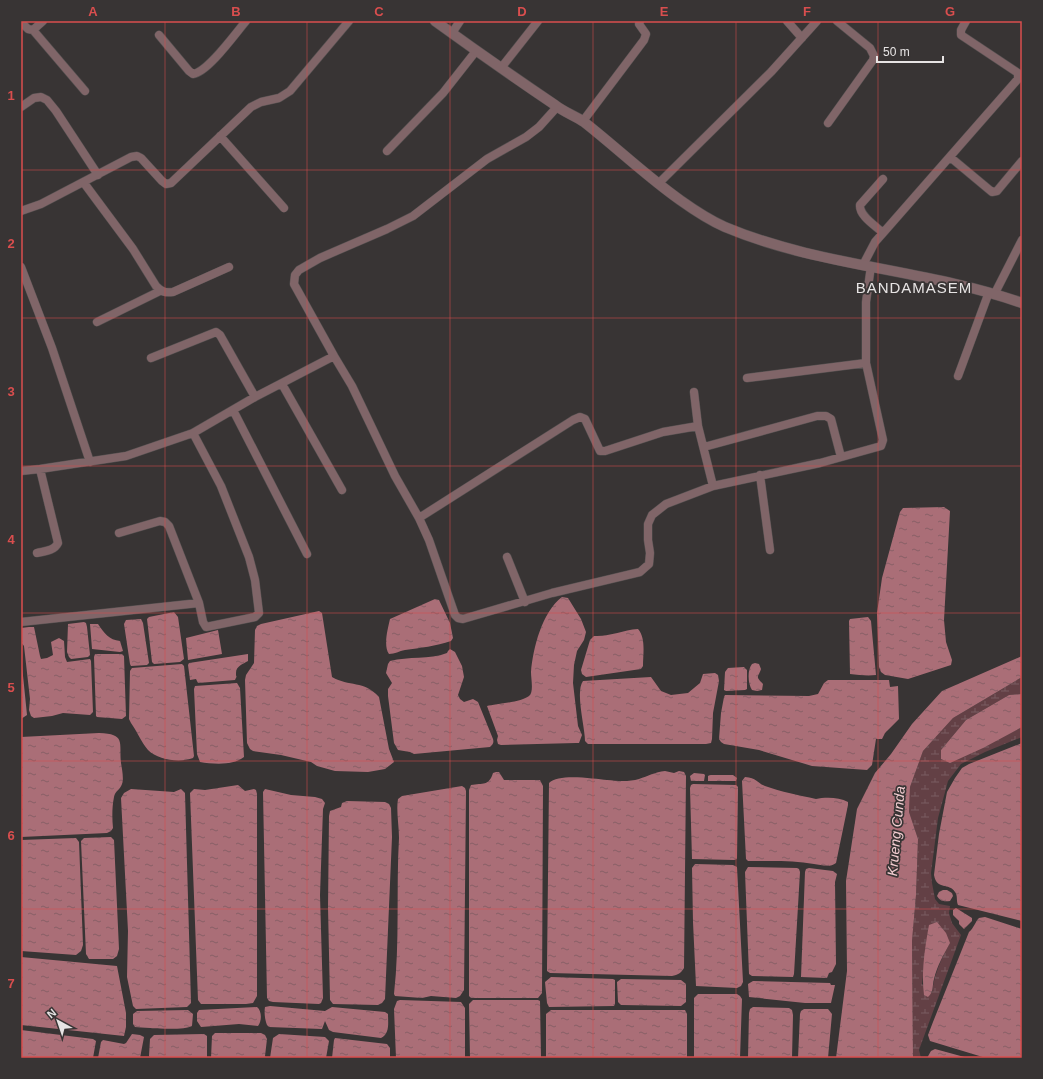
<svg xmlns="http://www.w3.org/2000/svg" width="1043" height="1079" font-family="Arial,sans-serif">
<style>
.wetland{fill:url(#wetland-marsh);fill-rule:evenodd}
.water{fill:url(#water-ripples)}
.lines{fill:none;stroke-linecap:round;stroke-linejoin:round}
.minor-casing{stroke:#545050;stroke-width:9}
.tertiary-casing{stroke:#545050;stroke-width:11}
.minor{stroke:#806568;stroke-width:8}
.tertiary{stroke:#806568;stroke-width:10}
.grid{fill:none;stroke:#d94e4e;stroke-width:1;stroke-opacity:0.55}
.labels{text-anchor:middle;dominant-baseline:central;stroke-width:3.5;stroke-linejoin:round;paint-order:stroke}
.water-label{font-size:14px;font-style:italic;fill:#f4ced2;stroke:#383434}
.quarter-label{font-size:15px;letter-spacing:1px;fill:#e7e4e4;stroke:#383434}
.neatline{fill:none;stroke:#d94e4e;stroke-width:1.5}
.grid-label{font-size:13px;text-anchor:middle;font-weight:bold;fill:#d94e4e}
</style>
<defs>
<pattern id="wetland-marsh" width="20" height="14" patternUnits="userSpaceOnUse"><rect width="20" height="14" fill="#634045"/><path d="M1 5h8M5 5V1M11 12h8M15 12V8" fill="none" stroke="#795b60"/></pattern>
<pattern id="water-ripples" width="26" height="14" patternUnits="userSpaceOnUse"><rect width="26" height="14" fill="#aa6e77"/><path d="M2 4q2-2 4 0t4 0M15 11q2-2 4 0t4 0" fill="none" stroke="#875f65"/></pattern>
</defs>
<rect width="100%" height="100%" fill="#383434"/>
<path class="wetland" d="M 1022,677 L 1022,694 L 1009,695 L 966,720 L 941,750 L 1010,733 L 1022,727 L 1022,737 L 985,752 L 961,764 L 948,781 L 938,818 L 931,873 L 932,883 L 935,899 L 939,904 L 950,906 L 949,913 L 952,923 L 961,935 L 923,1039 L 919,1050 L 921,1058 L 913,1058 L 912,941 L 916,895 L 918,839 L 909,812 L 910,787 L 923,751 L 953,718 ZM 950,943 C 941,959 934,975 932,993 L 922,984 L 924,966 Z"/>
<path class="water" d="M 944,507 L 950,511 L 944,620 L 946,642 L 952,660 L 951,665 L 908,679 L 885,675 L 881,672 L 879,667 L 877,613 L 882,578 L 900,512 L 903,508 Z
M 562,597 L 568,598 L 581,619 L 586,632 L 584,640 L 577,651 L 574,665 L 573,683 L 578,726 L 582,735 L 579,743 L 576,743 L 501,745 L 498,744 L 497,740 L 498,736 L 487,706 C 496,704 522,702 529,696 C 534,692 531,679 531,672 C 533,648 542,612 562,597 Z
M 435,599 L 439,600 L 450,623 L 453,638 L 451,641 C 436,646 420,648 405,650 C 399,651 395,654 389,654 C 383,646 388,628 390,619 Z
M 319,611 L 322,613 L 332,677 C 349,687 364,680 379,697 L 389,749 L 394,762 L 385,769 L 368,772 L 335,771 L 317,766 L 311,762 L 281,755 L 253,751 L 250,749 L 247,743 L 245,680 L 246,675 L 254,663 L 255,630 L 257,626 L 261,624 Z
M 174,612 L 178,617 L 184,659 L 180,662 L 154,664 L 152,662 L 147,619 L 149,617 Z
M 868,617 L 871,621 L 876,675 C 867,676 859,675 850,674 L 849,621 L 850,619 Z
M 141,619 L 143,623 L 149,663 L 147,665 L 131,666 L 130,664 L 124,624 L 126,620 Z
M 84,622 L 86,623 L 87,627 L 90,655 L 88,657 L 71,659 L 69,657 L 67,652 L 68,624 Z
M 90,624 L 98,624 C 104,633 109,640 120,641 L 123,651 L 120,652 L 92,649 Z
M 29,627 L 34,627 L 40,656 L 41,659 L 47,658 L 53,655 L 51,642 L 59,638 L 64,641 L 65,657 L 67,662 L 90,659 L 91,661 L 93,712 L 90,715 L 63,713 L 52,716 L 34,718 L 31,716 L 29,710 L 30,699 L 24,646 L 21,642 L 21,628 Z
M 638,629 C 646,638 643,654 643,666 L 641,669 L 586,677 L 582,674 L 581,670 L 590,640 L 594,636 C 610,637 622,630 638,629 Z
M 218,630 L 222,654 L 188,660 L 186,638 Z
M 450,649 L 455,652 L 462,666 L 464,677 L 458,695 L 460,699 L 464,702 L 473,699 L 478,702 L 493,739 C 494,743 493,744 490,747 L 414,754 L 410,752 L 398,750 L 394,743 L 388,696 L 388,689 L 392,683 L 386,673 L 388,664 L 390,661 C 409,656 429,660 447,653 L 448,651 Z
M 95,654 L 122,654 L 124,656 L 126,716 L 122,719 L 97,717 L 96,716 L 94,657 Z
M 248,654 L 248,661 C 243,664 236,666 236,673 C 236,680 238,673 235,680 L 198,683 L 196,679 L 190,680 L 188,665 L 189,663 Z
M 21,656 L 27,715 L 21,719 Z
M 1022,656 L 1022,677 L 953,718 L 923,751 L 910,787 L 909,812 L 918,839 L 916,895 L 912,941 L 913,1058 L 836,1058 L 847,971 L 846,881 L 857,809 L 875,773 L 891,754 L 912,724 L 942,691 Z
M 755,663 L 759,664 L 761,669 C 758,678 755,676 763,684 L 762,690 L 757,691 L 752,690 C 748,684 747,670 752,664 Z
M 182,664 L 184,666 L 194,756 L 193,758 C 180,763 158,760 148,750 C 141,742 137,731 131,723 L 129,719 L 130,671 L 132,668 Z
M 744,667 L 747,670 L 747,689 L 745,690 L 726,691 L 724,690 L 725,672 L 728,668 Z
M 715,673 L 718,675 L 719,681 L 713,713 L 712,739 L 711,743 L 706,744 L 588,744 L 585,741 C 585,727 575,692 583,681 L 651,677 L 661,691 L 671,695 L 688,693 L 700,683 L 703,674 Z
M 828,680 L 889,680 L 890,687 L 898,686 L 899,719 L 885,733 L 882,739 L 876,739 L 872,765 L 867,770 L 812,766 L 759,750 L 724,744 L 721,742 L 719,739 L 721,713 L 724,697 L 725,695 L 809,696 L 818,694 L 824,683 Z
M 237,683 L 240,688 L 244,757 C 232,766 213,764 200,762 L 197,754 L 194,689 L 195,686 Z
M 1022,694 L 1022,727 L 983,748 L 950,763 L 941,759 L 941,750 L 966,720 L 1009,695 Z
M 99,733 C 126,734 119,742 121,763 C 122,769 124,779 122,784 C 120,790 115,791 114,797 C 112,807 112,818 113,828 L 111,831 L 107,833 L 21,837 L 21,737 Z
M 1022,743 L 1022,921 L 958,905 C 956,900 958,896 955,892 C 949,882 937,891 934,875 L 939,834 L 947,792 L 955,778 L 962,768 L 969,764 Z
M 665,771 L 674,773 L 679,771 L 684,772 L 686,776 L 684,968 C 681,973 678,975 672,976 L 550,973 L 547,971 L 547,968 L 549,783 C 559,773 594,779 607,780 C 617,781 629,782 639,779 C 648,776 655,772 665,771 Z
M 496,772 L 499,772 L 504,780 L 540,780 L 543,786 L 542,993 L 538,998 L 471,998 L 469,996 L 469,790 L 471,785 C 483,783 489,786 493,773 Z
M 694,773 L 704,774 L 705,775 L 704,781 L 691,781 L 690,776 Z
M 710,775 L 733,775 L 737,778 L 736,781 L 708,781 L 708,776 Z
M 745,777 C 757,778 757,783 765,786 C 781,792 799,795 816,799 C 825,797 839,797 848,802 L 848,805 L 836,863 C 830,868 821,865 814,864 C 793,860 770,861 748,861 L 746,859 L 742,781 Z
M 693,784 L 736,785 L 738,787 L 737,859 L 734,860 L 692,859 L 690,788 L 691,785 Z
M 238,785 L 245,791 L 254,789 L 256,790 L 257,794 L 257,996 L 253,1003 L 246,1004 L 201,1004 L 198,1000 L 190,793 L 194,789 L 205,790 Z
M 462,786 L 465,788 L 466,791 L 464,990 L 460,996 L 456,998 L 431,996 L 422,998 L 395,996 L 394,994 C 400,942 396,890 399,838 C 399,826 396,810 398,799 L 402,796 Z
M 131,789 L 174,792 L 181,789 L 185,793 L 191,1003 L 187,1007 L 136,1009 L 133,1006 L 127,977 L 128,931 L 121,798 L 124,793 Z
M 265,789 L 291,795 L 315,797 L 322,799 L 325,803 L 323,809 L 320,895 L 323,998 L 321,1003 L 319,1004 L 273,1002 L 269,1001 L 267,998 L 263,792 Z
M 347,801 L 385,802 L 389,804 L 391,808 L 392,837 L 385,999 L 382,1003 L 378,1005 L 333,1004 L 330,1000 L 328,907 L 329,816 L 330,811 L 341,807 L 342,803 Z
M 111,837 L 114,840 L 119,949 L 117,956 L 113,959 L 89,959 L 86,954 L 81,841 L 84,838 Z
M 76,838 L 79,842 L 83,945 L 81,951 L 76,955 L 21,951 L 21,840 Z
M 695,864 L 733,865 L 737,867 L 743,982 L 741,986 L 737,988 L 696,986 L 693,922 L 692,868 Z
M 748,867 L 797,868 L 799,869 L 800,872 L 794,974 L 793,977 L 752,976 L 749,974 L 745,872 Z
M 809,868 L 833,871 L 837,874 L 835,882 L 836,964 L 832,972 L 829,973 L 827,978 L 801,977 L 805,872 L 806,869 Z
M 943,890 L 947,890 L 952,893 L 953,896 L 950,901 C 944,902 940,901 937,896 L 939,892 Z
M 956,908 L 972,918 L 972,921 L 964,929 L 959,924 L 959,921 L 953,915 L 953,910 Z
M 985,917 L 1022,929 L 1022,1058 L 986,1058 L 930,1041 L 928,1035 L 933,1022 L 969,932 C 974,928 975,922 979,918 Z
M 937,922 L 946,933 L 950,943 C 944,954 937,966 934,979 C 932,986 934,992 928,997 L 924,995 C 921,973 925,947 929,925 Z
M 21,957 L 117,966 L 126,1013 L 126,1027 L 124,1036 L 21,1025 Z
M 551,977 L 613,979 L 615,980 L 615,1004 L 614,1006 L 549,1007 L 547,1003 L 545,982 Z
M 621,979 L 681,980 L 686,984 L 686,1002 L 681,1006 L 621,1005 L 618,1002 L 617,982 Z
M 753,981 L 830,983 L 831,985 L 835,985 L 831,1003 L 805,1003 L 749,997 L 748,984 Z
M 698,994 L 737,994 L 740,996 L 742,999 L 740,1058 L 694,1058 L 694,998 Z
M 400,1000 L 461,1002 L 465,1008 L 465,1058 L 396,1058 L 394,1009 L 397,1001 Z
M 473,1000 L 538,1000 L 540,1001 L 541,1058 L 470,1058 L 469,1004 Z
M 270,1006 L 325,1011 L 332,1007 L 385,1012 L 388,1014 C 388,1023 390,1034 381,1038 L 333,1032 L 329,1030 L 325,1021 L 322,1029 L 269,1027 L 267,1025 C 265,1020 264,1013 265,1007 Z
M 257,1007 C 262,1011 262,1021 258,1026 L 239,1024 L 201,1027 L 197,1021 L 197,1013 L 199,1010 Z
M 753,1007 L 789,1008 L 792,1010 L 793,1015 L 792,1058 L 748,1058 L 749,1013 L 750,1009 Z
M 804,1009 L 828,1009 L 832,1014 L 828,1058 L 798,1058 L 800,1014 L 801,1011 Z
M 188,1010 L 193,1014 L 192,1026 C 184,1031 147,1028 135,1027 L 133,1024 L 133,1014 L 137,1011 Z
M 551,1010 L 685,1010 L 687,1014 L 687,1058 L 546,1058 L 546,1014 Z
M 21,1030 L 93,1039 L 96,1041 L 93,1058 L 21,1058 Z
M 215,1033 L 261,1033 L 265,1035 L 267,1039 L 265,1056 L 266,1058 L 211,1058 L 212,1036 Z
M 132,1034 L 140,1035 L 144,1037 L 140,1058 L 98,1058 L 101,1042 L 103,1040 L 124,1044 L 126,1043 Z
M 204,1034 L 207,1036 L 207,1058 L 151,1058 L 149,1056 L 150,1039 L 154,1035 Z
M 279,1034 L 325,1037 L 329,1041 L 326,1058 L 270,1058 L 273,1038 Z
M 335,1038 L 387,1044 L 390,1048 L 390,1058 L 332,1058 L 334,1040 Z
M 935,1049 L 968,1058 L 927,1058 L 931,1051 Z"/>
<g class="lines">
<g class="minor-casing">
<path id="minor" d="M 787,21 L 802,38
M 21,22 L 28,29 L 33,30 L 43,21
M 33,30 L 85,91
M 452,33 L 460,21
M 159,35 L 189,71 L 193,74 C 208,72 235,34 246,21
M 501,68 L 538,21
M 21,107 L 34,98 L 41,97 L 47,100 L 56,111 L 98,175
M 583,121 L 644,40 L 646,34 L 639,24 L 640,21
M 828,123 L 873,60 L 874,56 L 870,48 L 837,21
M 220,136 L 284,208
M 387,151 L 443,93 L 476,51
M 950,157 L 992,192 L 997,191 L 1022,161
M 883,179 L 860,205 C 859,216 876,226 883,233
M 84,183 L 133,249 L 156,286 C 162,292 165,293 173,292 L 229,267
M 658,184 L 771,72 L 817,21
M 21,211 L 41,204 L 131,157 L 137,156 L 141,158 L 162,181 L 166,184 L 171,183 L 251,107 L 261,102 L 279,98 L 290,91 L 349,21
M 863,265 L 875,242 L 883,233 L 1018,79 L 1018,73 L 961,35 L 961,30 L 966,21
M 21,267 L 52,348 L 90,462
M 995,293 L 1022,240
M 97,322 L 160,291
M 334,356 L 352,386 L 395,476 L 419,518 L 429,540 L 455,615 L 458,618 L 463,619 L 552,593 L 640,572 L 649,564 L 650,553 L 648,540 L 648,524 L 652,515 L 666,504 L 713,486 L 820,463 L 881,446 L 883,440 L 866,363 L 866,302 L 871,266
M 151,358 L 216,332 L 220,335 L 255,397
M 958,376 L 989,292
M 747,378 L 866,363
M 282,384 L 342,490
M 694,392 L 698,426
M 233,410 L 307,554
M 704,447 L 817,416 L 826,416 L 831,419 L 841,457
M 21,471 L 40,469 L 126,456 L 193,433 L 255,397 L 334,356 L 294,284 L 295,275 L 299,270 L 320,258 L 387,229 L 413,216 L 487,159 L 526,137 L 539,127 L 557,107
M 760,475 L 770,550
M 419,518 L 573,420 L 580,417 L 585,419 L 600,451 L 605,451 L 663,432 L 698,426 L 713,486
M 119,533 L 160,521 L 165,522 L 169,526 L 199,603 L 203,622 L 206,627 L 255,617 L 259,613 L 255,580 L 249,557 L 221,486 L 193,433
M 37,553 C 45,551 54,551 58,543 L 40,469
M 507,557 L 525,602
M 21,622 L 199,603"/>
</g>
<g class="tertiary-casing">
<path id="tertiary" d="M 435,21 C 475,50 515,78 555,105 C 564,112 575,116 584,122 C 616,147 646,176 680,200 C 694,210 709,220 725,227 C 820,267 926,269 1022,303"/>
</g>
<use href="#minor" class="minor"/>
<use href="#tertiary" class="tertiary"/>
</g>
<path class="grid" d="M 165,21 L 165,1058M 307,21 L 307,1058M 450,21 L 450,1058M 593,21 L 593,1058M 736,21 L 736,1058M 878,21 L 878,1058M 21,170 L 1022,170M 21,318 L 1022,318M 21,466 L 1022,466M 21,613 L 1022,613M 21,761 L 1022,761M 21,909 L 1022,909"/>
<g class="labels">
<g class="water-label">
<text transform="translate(896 831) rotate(-85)">Krueng Cunda</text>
</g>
<g class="quarter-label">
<text x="914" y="287">BANDAMASEM</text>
</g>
</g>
<rect width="1043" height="1079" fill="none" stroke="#383434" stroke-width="44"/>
<g transform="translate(58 1021) rotate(320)" stroke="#383434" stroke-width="3" paint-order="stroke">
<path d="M0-3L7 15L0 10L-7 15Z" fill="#e7e4e4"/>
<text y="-6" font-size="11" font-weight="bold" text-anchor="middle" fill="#e7e4e4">N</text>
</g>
<path d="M877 56v6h66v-6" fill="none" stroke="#e7e4e4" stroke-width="2"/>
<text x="883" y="56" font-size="12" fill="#e7e4e4" stroke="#383434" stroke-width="3" paint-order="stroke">50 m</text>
<rect x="22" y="22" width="999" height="1035" class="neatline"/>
<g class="grid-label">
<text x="93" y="16">A</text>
<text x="236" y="16">B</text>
<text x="379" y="16">C</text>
<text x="522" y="16">D</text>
<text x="664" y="16">E</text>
<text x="807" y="16">F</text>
<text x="950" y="16">G</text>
<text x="11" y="100">1</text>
<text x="11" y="248">2</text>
<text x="11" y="396">3</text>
<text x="11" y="544">4</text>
<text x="11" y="692">5</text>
<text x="11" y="840">6</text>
<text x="11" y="988">7</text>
</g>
</svg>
